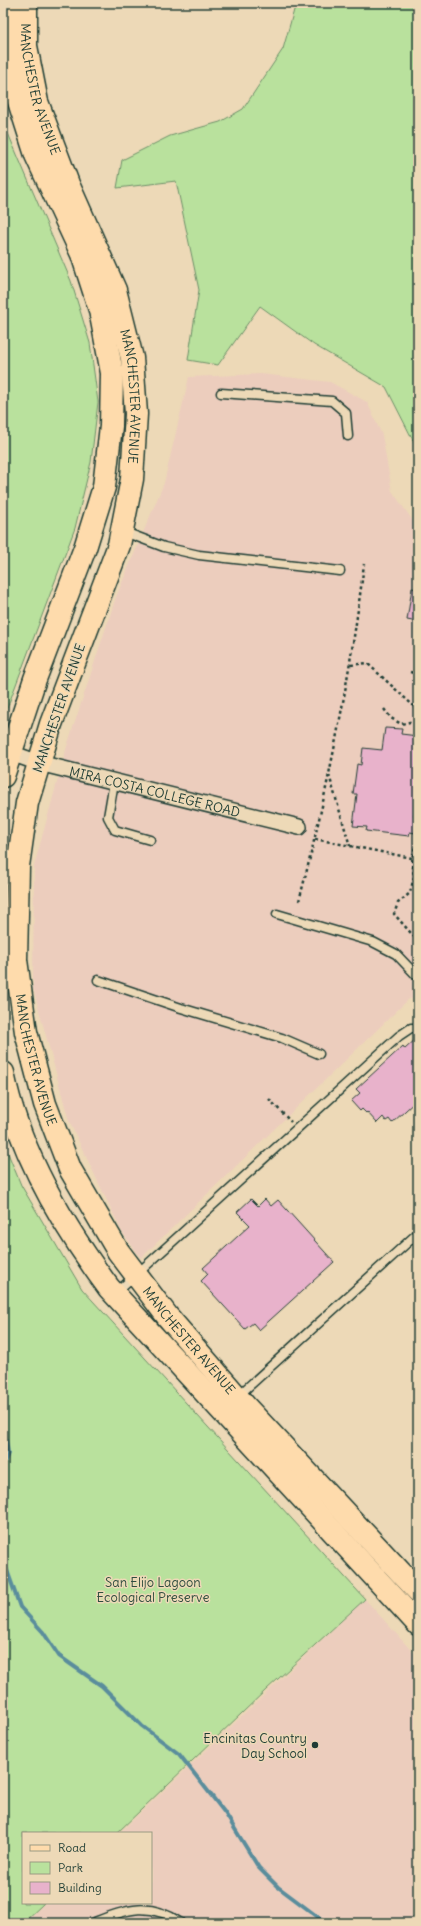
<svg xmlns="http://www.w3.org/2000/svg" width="421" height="1926" font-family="Delius,sans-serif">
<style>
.built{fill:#eccdbd}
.green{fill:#b9e19d;stroke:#6c8f68}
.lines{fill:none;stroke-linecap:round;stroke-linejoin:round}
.stream{stroke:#5a8d9c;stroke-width:4}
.building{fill:#e8b2cb;stroke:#1f3d34}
.lane-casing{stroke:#1f3d34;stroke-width:11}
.street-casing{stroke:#1f3d34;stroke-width:18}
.primary-casing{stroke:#1f3d34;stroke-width:25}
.path{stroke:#1f3d34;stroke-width:2.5;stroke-dasharray:3 3;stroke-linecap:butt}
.lane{stroke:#edd9b7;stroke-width:8}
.street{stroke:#edd9b7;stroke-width:15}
.primary{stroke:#fedbac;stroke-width:22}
.poi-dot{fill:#1f3d34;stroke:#edd9b7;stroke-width:1.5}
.labels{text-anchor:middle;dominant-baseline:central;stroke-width:3;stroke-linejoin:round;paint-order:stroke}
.street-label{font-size:13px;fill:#1f3d34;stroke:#edd9b7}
.park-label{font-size:13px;fill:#2e4d3e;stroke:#edd9b7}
.poi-label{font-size:13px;fill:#1f3d34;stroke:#edd9b7;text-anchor:end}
</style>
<rect width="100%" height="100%" fill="#edd9b7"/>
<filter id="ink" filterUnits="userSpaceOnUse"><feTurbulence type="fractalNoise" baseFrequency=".025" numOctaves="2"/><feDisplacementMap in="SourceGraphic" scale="8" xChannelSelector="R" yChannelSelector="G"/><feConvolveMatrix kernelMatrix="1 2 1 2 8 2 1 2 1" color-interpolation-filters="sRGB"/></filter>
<g filter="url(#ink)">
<path class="built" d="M 261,374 L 330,382 L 367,402 L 382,435 L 392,491 L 418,528 L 418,1006 L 410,998 L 141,1258 L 122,1232 L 69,1121 L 33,988 L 34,866 L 67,746 L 116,597 L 164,483 L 189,377 Z
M 365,1599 L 418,1658 L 418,1923 L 24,1923 L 45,1903 L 151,1903 L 151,1833 L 119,1833 Z"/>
<path class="green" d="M 296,3 L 418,3 L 418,450 L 386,387 L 314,345 L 260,306 L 218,365 L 188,360 L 199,290 L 176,181 L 117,188 L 122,160 L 170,136 L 220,122 L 243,109 L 283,49 Z
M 3,103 L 4,124 L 71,281 L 90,343 L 98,402 L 91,462 L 75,528 L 3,719 Z
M 3,1141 L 21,1185 L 82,1289 L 365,1599 L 266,1690 L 117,1833 L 23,1833 L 23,1903 L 44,1903 L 23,1923 L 3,1923 Z"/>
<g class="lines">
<path class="stream" d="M 3,1422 L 8,1453 L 3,1467
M 3,1559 L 20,1607 L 43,1632 L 59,1656 L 102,1686 L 142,1726 L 179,1754 L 225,1813 L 259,1868 L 278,1887 L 326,1923"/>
</g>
<path class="building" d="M 412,588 L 418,589 L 418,622 L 407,620 Z
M 385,728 L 402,729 L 401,734 L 418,736 L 416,771 L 418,772 L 418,783 L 414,816 L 417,816 L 415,833 L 410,832 L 409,836 L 366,831 L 367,827 L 353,826 L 357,794 L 353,794 L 357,764 L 361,765 L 363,748 L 382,750 Z
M 418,1037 L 418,1099 L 392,1123 L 389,1119 L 386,1121 L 383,1117 L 377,1123 L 367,1112 L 366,1113 L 362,1109 L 360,1111 L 351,1101 L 360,1093 L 356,1089 L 403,1046 L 405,1049 Z
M 251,1199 L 258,1206 L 265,1199 L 271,1206 L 278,1200 L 334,1262 L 259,1330 L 253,1323 L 245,1329 L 201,1281 L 208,1274 L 203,1268 L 250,1225 L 237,1212 Z"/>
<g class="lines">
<g class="lane-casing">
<path id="lane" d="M 221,393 L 332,401 L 346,413 L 348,436
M 122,531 L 164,547 L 199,555 L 340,571
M 114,782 L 108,817 L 115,830 L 150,840
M 277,914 L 373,942 L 396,954 L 418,977
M 98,980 L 181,1008 L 282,1038 L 319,1054
M 116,1293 L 399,1036 L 411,1028 L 418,1028
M 238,1396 L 418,1233
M 92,1923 C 126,1910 148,1900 181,1923"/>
</g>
<g class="street-casing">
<g id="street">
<path id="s1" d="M 11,753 L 39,763 L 299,827"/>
</g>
</g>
<g class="primary-casing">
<g id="primary">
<path id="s2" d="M 26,3 L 26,46 L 37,102 L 68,184 L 115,290 L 132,358 L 136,414 L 132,479 L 119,545 L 51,724 L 27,803 L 18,866 L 16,960 L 26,1032 L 45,1104 L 70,1169 L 118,1251 L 168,1317 L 245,1406 L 418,1591"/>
<path d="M 3,776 L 35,679 L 85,548 L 104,487 L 111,426 L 112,373 L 100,310 L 82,254 L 36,155 L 15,89 L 9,28 L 9,3"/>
<path d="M 3,1073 C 18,1149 63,1226 109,1288 L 418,1624"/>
</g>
</g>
<path class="path" d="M 351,665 L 367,663 L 418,710
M 410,672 L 418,674
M 384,709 L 391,718 L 401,724 L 418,720
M 329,775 L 350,846
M 418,836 L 412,858 L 414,877 L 410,893 L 398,903 L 394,914 L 418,941
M 315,839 L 412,858
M 299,901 C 328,790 350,678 364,564
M 269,1099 L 291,1122"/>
<use href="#lane" class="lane"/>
<use href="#street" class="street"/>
<use href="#primary" class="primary"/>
</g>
</g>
<circle class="poi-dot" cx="315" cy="1745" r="4"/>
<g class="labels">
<g class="street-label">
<text stroke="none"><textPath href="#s2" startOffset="88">MANCHESTER AVENUE</textPath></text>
<text stroke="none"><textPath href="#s2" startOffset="412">MANCHESTER AVENUE</textPath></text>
<text transform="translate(59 708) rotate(-71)">MANCHESTER AVENUE</text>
<text stroke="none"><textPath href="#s1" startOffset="149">MIRA COSTA COLLEGE ROAD</textPath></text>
<text stroke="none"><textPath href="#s2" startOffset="1096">MANCHESTER AVENUE</textPath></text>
<text stroke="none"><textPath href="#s2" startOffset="1420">MANCHESTER AVENUE</textPath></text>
</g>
<g class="park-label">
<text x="153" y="1582">San Elijo Lagoon<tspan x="153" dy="15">Ecological Preserve</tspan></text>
</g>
<g class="poi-label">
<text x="307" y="1738">Encinitas Country<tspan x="307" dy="15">Day School</tspan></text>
</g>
</g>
<rect width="421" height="1926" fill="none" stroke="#edd9b7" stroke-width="16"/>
<rect x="8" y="8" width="405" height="1910" fill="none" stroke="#1f3d34" stroke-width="1.5" filter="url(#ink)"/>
<rect x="22" y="1832" width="130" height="72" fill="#edd9b7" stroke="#9b9b83"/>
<rect x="30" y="1845" width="20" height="6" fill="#fedbac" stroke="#9b9b83"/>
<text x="58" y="1852" font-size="12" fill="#1f3d34">Road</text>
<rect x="30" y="1862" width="20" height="12" fill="#b9e19d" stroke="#9b9b83"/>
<text x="58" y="1872" font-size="12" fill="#1f3d34">Park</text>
<rect x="30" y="1882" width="20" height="12" fill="#e8b2cb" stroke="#9b9b83"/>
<text x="58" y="1892" font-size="12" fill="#1f3d34">Building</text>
</svg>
